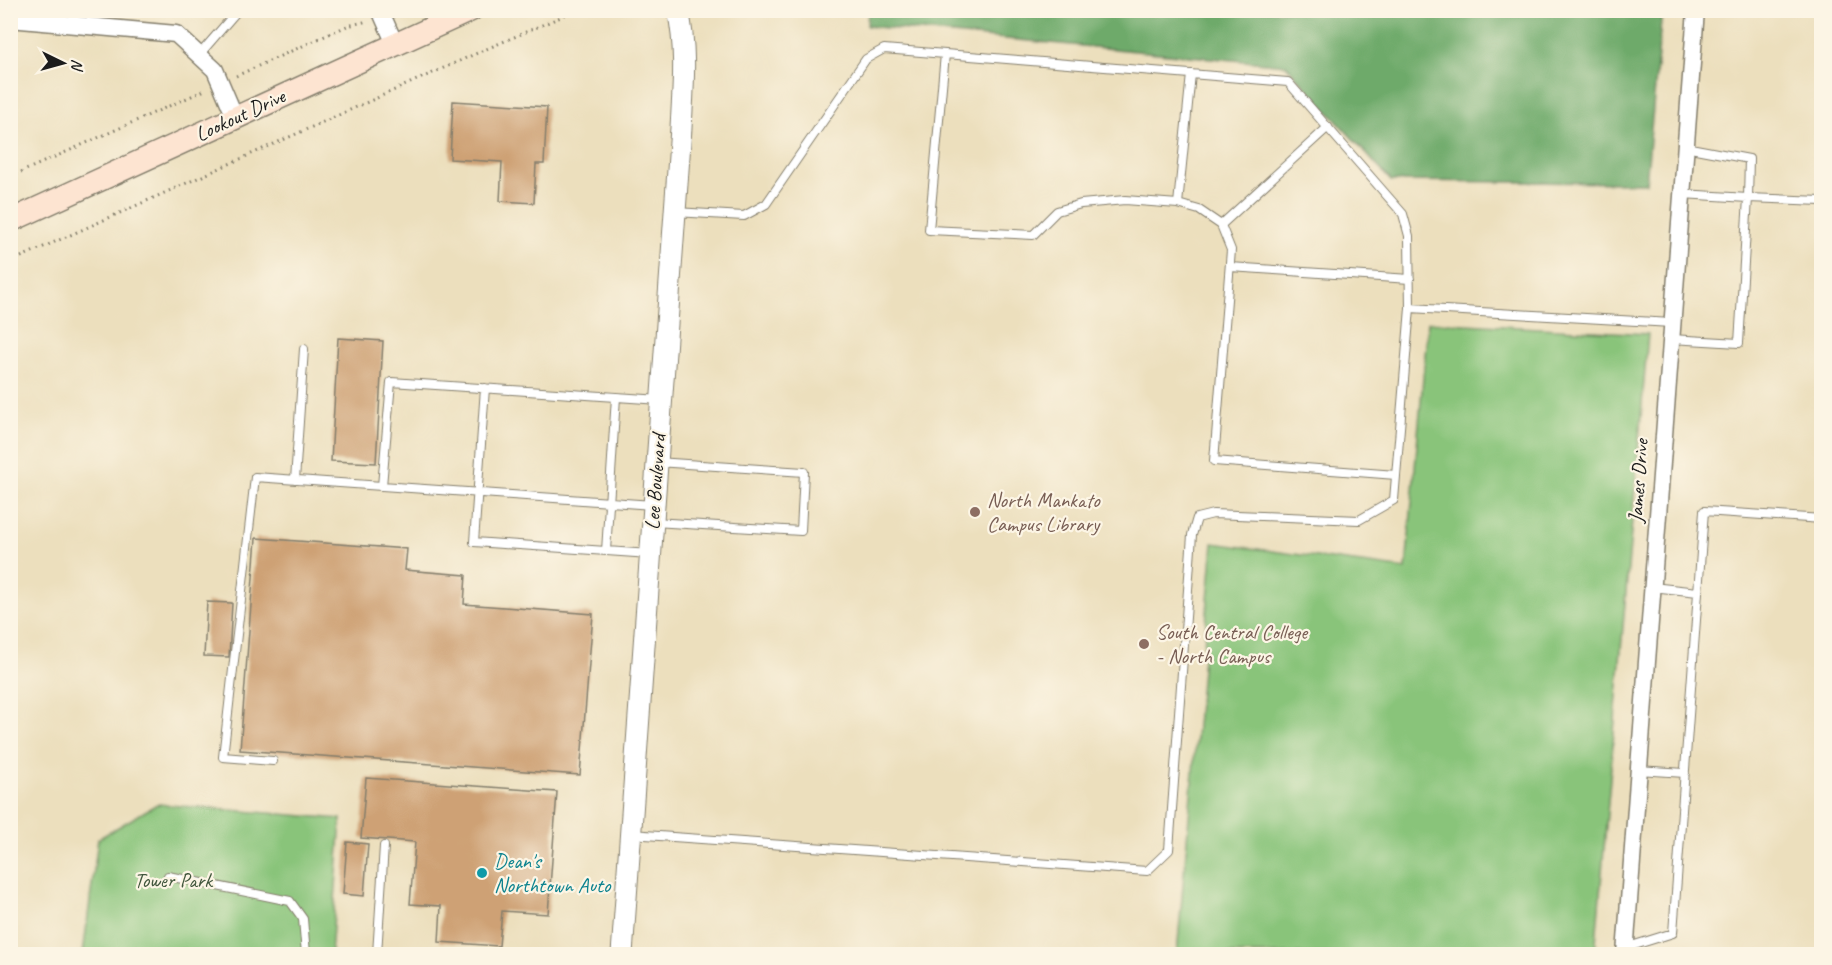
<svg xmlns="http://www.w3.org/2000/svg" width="1832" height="965" font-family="Caveat,sans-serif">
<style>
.green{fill:#89c47a;stroke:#52704b;stroke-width:1.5}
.forest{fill:#6eaa6a;stroke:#456343;stroke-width:1.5}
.building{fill:#cea174}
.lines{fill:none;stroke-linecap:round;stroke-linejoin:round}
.service-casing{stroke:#847e6c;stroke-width:10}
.minor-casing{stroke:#847e6c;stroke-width:19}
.tertiary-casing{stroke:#847e6c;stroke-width:23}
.secondary-casing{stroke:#847e6c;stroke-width:25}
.path{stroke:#847e6c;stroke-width:3;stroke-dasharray:1.5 4.5;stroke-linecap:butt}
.service{stroke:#fff;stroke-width:8}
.minor{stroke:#fff;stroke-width:16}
.tertiary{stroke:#fff;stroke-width:21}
.secondary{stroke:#fde4d1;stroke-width:22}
.education-dot{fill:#8d6e63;stroke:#fcf5e5;stroke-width:2}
.culture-dot{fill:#0f9aa8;stroke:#fcf5e5;stroke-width:2}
.labels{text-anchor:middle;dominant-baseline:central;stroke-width:4.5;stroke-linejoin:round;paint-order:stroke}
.street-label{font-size:21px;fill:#1c1c1c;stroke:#fcf5e5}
.education-label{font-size:21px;fill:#785e54;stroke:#fcf5e5;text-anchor:start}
.culture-label{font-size:21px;fill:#0d838f;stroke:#fcf5e5;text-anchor:start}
.park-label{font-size:21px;fill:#42573d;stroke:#fcf5e5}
</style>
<rect width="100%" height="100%" fill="#fcf5e5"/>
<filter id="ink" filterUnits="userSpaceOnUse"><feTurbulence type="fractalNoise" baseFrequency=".0167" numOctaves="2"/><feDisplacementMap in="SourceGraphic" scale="12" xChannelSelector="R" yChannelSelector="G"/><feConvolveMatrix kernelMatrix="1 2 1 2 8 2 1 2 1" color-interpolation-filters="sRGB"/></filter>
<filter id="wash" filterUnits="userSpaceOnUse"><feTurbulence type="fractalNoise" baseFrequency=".008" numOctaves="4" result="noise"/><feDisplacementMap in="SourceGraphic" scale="24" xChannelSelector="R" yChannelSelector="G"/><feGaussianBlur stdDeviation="1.35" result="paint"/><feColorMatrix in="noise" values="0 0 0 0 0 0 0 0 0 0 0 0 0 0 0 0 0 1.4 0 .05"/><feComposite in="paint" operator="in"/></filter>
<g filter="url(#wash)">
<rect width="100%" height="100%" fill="#ecdfbd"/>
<path class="green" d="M 1428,322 L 1648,334 L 1595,954 L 1177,954 L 1213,543 L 1406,569 Z
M 157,804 L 341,819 L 331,954 L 83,954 L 98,839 Z"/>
<path class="forest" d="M 868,10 L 1662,11 L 1646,183 L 1391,181 L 1286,65 L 867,26 Z"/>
<g id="blocks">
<path class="building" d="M 453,101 L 547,107 L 544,164 L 536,164 L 534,203 L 500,201 L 502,162 L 450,159 Z
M 338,338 L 383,341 L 376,463 L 331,461 Z
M 256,538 L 407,549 L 405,570 L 466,575 L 464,604 L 593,614 L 580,775 L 240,750 Z
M 207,602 L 232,603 L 229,657 L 204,656 Z
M 366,778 L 557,792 L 548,914 L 502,911 L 499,946 L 439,942 L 441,906 L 410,904 L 415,842 L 361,838 Z
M 347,842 L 368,844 L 364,896 L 343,894 Z"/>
</g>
</g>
<g filter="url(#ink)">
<use href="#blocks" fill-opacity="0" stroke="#847e6c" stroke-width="1.5"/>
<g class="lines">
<g class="service-casing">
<path id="service" d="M 72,25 L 74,10
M 945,54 L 929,230 L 1033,235 L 1057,211 L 1081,204 L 1125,200 L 1178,204 L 1191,74
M 199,55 L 238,10
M 1682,194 L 1748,198 L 1749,159 L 1685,147
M 1178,204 L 1199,210 L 1221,225 L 1328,127
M 1221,225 L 1231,250 L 1214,461 L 1396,475
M 1230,267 L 1410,279
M 1410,308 L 1672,323
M 1671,339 L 1739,343 L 1748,198 L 1822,201
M 485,388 L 474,542 L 650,554
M 295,480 L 304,349
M 653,505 L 382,486 L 391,382 L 661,400
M 654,522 L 801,531 L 804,472 L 657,462
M 606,551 L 616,397
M 1652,587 L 1698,592
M 273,761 L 223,757 L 255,477 L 382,486
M 1638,770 L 1685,773
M 631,834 L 1147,871 L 1169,850 L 1192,535 L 1197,518 L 1213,514 L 1359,520 L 1394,500 L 1410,308 L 1409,236 L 1403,214 L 1288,82 L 884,49 L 866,59 L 766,204 L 744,216 L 675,212
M 168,876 L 290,901 L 303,919 L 306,954
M 1625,948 L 1673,933 L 1704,511 L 1822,519
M 377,954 L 384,846"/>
</g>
<g class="minor-casing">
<path id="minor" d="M 380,10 L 395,44
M 10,19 L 176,34 L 215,70 L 235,117
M 1625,954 L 1696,10"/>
</g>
<g class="tertiary-casing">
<path id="tertiary" d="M 622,954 L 681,128 C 683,89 687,50 678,10"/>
</g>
<g class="secondary-casing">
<path id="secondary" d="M 10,221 L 471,10"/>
</g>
<path class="path" d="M 236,76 L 347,26 L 368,21
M 10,177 L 205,90
M 10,262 L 484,50 L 577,10"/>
<use href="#service" class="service"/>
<use href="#minor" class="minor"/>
<use href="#tertiary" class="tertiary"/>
<use href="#secondary" class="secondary"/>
</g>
</g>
<g class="education-dot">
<circle cx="975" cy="512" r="6"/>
<circle cx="1144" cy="644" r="6"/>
</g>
<circle class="culture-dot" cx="482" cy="873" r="6"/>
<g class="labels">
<g class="street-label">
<text transform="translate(240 115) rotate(-25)">Lookout Drive</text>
<text transform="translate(1638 481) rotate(-86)">James Drive</text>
<text transform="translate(655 482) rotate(-86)">Lee Boulevard</text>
</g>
<g class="education-label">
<text x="987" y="500">North Mankato<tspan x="987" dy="24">Campus Library</tspan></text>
<text x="1156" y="632">South Central College<tspan x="1156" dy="24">- North Campus</tspan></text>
</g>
<g class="culture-label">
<text x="494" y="861">Dean's<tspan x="494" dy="24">Northtown Auto</tspan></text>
</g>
<g class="park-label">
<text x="173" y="880">Tower Park</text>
</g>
</g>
<rect width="1832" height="965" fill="none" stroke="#fcf5e5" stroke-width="36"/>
<g transform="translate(63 63) rotate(95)" stroke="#fcf5e5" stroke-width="4.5" paint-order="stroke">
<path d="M0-4.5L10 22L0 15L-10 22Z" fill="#1c1c1c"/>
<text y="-9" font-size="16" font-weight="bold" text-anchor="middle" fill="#1c1c1c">N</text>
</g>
</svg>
